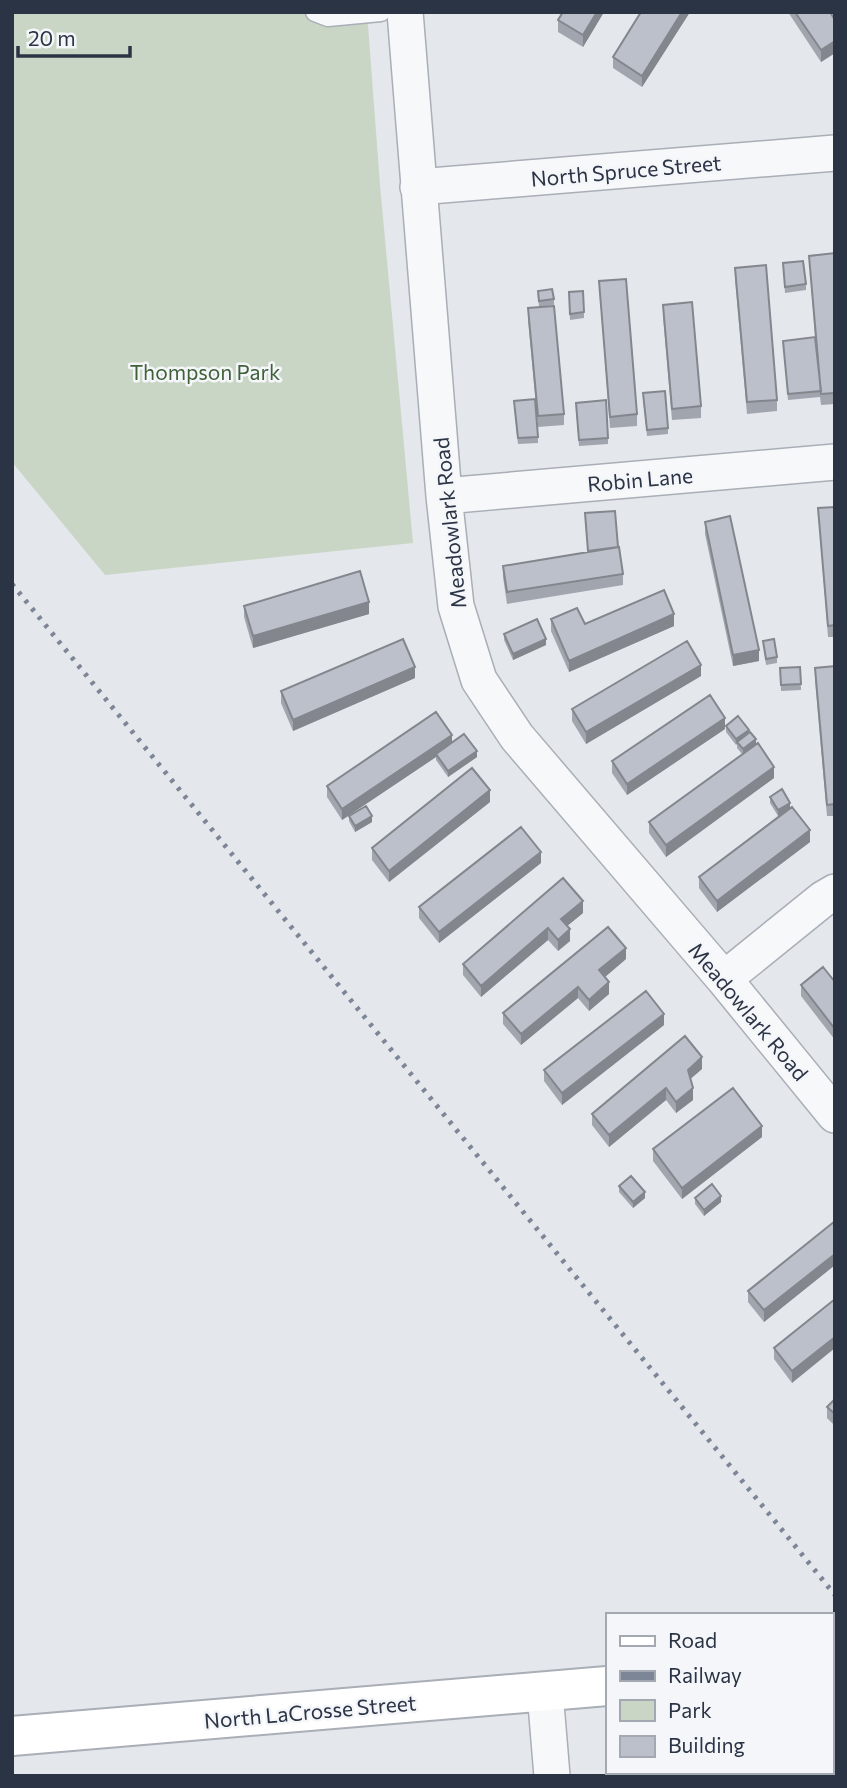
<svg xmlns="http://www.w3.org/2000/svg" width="847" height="1788" font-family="Commissioner,sans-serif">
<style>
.green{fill:#c9d6c5}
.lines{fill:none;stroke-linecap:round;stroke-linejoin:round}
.service-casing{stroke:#a9aeb7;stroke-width:21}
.minor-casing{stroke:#a9aeb7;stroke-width:38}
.secondary-casing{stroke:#a9aeb7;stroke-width:42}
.service{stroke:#f7f8fa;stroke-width:18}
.minor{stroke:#f7f8fa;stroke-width:35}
.secondary{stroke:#fff;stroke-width:38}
.rail{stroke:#7d8696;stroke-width:5;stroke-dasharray:3.5 7;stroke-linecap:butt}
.wall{fill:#a1a5ae}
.shaded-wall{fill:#83868d}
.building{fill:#bbc0ca;stroke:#83868d;stroke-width:2}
.labels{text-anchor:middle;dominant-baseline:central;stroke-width:5;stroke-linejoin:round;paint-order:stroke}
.street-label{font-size:21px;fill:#2b3445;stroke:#f4f6f9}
.park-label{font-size:21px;fill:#3f6138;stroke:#f4f6f9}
</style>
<rect width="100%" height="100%" fill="#e4e7ec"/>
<path class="green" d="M 12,12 L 367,12 L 380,185 L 413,543 L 105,575 L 12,462 Z"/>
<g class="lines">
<g class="service-casing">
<path id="service" d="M 315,12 L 328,17 L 381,12"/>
</g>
<g class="minor-casing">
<path id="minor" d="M 405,12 L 444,496 L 456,606 L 479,680 L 517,737 L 724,979 L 835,1115
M 418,187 L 835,153
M 444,496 L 835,462
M 724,979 L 823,899 L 835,892
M 545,1692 L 552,1776"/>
</g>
<g class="secondary-casing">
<path id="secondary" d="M 831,1666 L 835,1666
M 12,1736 L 607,1686"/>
</g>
<use href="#service" class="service"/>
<use href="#minor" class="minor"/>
<use href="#secondary" class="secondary"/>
<path class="rail" d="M 12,584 L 835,1595"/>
</g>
<path class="wall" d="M 563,12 L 604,12 L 583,47 L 558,32 L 558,20 Z
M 641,12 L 690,12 L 642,87 L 613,68 L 613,57 Z
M 788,12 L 830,12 L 835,20 L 835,53 L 821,62 Z
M 835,253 L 835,404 L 821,405 L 820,397 L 788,400 L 783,341 L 815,337 L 809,256 Z
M 783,263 L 806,284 L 806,290 L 785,293 Z
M 735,268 L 777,400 L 777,411 L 747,414 L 735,279 Z
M 599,281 L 637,414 L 637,426 L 610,428 Z
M 538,291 L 554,299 L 554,305 L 539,307 Z
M 569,292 L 584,312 L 584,318 L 570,320 Z
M 663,305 L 701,406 L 701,418 L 672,420 L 663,316 Z
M 528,308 L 564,414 L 564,425 L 538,427 L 528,320 Z
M 643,399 L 668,428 L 668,434 L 647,436 Z
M 514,407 L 538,437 L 538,443 L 518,444 Z
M 576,409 L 608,438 L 608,444 L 579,446 Z
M 835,507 L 835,637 L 828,637 L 818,508 Z
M 585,519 L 618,547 L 623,574 L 623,585 L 507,604 L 503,577 L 503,566 L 588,552 Z
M 705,522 L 759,661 L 733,666 L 705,534 Z
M 244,606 L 369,614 L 253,648 L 244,617 Z
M 551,619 L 585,624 L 674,626 L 569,672 L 551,631 Z
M 504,634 L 546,645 L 513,660 L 504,640 Z
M 763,641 L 777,657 L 777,663 L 766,665 Z
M 835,666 L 835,816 L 827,816 L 815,680 L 815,668 Z
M 800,667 L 801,690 L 781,691 L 780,668 Z
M 701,676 L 586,744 L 572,721 L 572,709 Z
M 415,678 L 293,731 L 281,703 L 281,691 Z
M 726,726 L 749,733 L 774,778 L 666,857 L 649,833 L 649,822 L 742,754 L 737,748 L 737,744 L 736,745 L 726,732 Z
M 725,729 L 627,795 L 612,773 L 612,761 Z
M 452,742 L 477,757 L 448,777 L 436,760 L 436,757 L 342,820 L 327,797 L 327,786 Z
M 770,797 L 790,808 L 810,842 L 717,912 L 699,888 L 699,877 L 778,816 L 770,803 Z
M 490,802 L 389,882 L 372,860 L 372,848 Z
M 349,816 L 372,822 L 355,832 L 349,821 Z
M 541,863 L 439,943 L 419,918 L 419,907 Z
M 583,913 L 567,926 L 570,941 L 558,951 L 548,940 L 481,997 L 463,975 L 463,964 Z
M 626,959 L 605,977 L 609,994 L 589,1011 L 578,998 L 521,1045 L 503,1024 L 503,1013 Z
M 835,982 L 835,1040 L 801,996 L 801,985 Z
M 664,1025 L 562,1105 L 544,1081 L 544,1070 Z
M 702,1069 L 690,1079 L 693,1100 L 676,1113 L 666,1100 L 609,1147 L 592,1125 L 592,1114 Z
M 762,1137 L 682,1199 L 653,1161 L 653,1149 Z
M 619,1186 L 645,1198 L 633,1208 L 619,1192 Z
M 695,1198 L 721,1202 L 704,1216 L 695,1204 Z
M 835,1221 L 835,1265 L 764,1322 L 748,1302 L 748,1291 Z
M 835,1299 L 792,1383 L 774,1359 L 774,1348 Z
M 835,1399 L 835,1426 L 827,1418 L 827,1407 Z"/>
<path class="shaded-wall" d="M 597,12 L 604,12 L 583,47 L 583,35 Z
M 682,12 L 690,12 L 642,87 L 642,76 Z
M 835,41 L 835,53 L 821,62 L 821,50 Z
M 369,602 L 369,614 L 253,648 L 253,636 Z
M 674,614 L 674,626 L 569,672 L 569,661 Z
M 546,639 L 546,645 L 513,660 L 513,654 Z
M 759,650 L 759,661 L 733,666 L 733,655 Z
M 701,665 L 701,676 L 586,744 L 586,732 Z
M 415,667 L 415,678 L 293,731 L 293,720 Z
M 725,718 L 725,729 L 627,795 L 627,784 Z
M 749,730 L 749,735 L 737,742 L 736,745 L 736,739 Z
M 452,735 L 452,747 L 436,754 L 436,757 L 342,820 L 342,809 Z
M 756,739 L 756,745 L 743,755 L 743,749 Z
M 477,751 L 477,757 L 448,777 L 448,771 Z
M 774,767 L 774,778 L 666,857 L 666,845 Z
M 490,790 L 490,802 L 389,882 L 389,871 Z
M 790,803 L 790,809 L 778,816 L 778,810 Z
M 372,816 L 372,822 L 355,832 L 355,826 Z
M 810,830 L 810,842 L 717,912 L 717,901 Z
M 541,852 L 541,863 L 439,943 L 439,932 Z
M 583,901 L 583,913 L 561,931 L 561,919 Z
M 548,928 L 548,940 L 481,997 L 481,986 Z
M 570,929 L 570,941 L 558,951 L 558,940 Z
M 626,948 L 626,959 L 599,982 L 599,970 Z
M 609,982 L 609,994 L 589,1011 L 589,1000 Z
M 578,987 L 578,998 L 521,1045 L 521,1034 Z
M 664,1014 L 664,1025 L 562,1105 L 562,1093 Z
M 702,1057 L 702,1069 L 688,1081 L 688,1070 Z
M 666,1088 L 666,1100 L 609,1147 L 609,1135 Z
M 693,1088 L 693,1100 L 676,1113 L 676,1102 Z
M 762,1126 L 762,1137 L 682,1199 L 682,1188 Z
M 645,1192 L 645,1198 L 633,1208 L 633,1202 Z
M 721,1196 L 721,1202 L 704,1216 L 704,1210 Z
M 835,1254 L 835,1265 L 764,1322 L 764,1310 Z
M 835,1337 L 835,1348 L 792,1383 L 792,1371 Z"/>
<path class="building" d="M 563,12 L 597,12 L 583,35 L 558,20 Z
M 641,12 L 682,12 L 642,76 L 613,57 Z
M 795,12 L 830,12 L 835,20 L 835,41 L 821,50 Z
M 835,253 L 835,393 L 821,394 L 809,256 Z
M 803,261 L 806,284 L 785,287 L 783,263 Z
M 766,265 L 777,400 L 747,402 L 735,268 Z
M 626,279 L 637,414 L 610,417 L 599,281 Z
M 552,289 L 554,299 L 539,301 L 538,291 Z
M 583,291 L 584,312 L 570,314 L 569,292 Z
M 692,302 L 701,406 L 672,409 L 663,305 Z
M 554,306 L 564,414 L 538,416 L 528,308 Z
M 815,337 L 821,391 L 788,394 L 783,341 Z
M 665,391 L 668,428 L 647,430 L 643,393 Z
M 535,399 L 538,437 L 518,438 L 514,401 Z
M 606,400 L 608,438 L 579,440 L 576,403 Z
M 835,507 L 835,625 L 828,626 L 818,508 Z
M 615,511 L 618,547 L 588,551 L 585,513 Z
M 730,516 L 759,650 L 733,655 L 705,522 Z
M 619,547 L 623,574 L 507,592 L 503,566 Z
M 360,571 L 369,602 L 253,636 L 244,606 Z
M 664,590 L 674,614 L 569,661 L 551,619 L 577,608 L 585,624 Z
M 537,619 L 546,639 L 513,654 L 504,634 Z
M 403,639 L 415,667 L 293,720 L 281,691 Z
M 774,639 L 777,657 L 766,659 L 763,641 Z
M 687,641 L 701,665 L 586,732 L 572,709 Z
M 835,666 L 835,804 L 827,805 L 815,668 Z
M 800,667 L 801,684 L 781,685 L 780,668 Z
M 710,695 L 725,718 L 627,784 L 612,761 Z
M 436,712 L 452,735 L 342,809 L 327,786 Z
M 738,716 L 749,730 L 736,739 L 726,726 Z
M 750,732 L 756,739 L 743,749 L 737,742 Z
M 464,734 L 477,751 L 448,771 L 436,754 Z
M 758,743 L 774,767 L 666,845 L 649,822 Z
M 472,768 L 490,790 L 389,871 L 372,848 Z
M 782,789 L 790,803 L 778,810 L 770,797 Z
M 366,806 L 372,816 L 355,826 L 349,816 Z
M 792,807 L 810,830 L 717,901 L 699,877 Z
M 521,827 L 541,852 L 439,932 L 419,907 Z
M 563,878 L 583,901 L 561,919 L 570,929 L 558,940 L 548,928 L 481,986 L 463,964 Z
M 608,927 L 626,948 L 599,970 L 609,982 L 589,1000 L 578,987 L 521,1034 L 503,1013 Z
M 823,967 L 835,982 L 835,1029 L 801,985 Z
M 646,991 L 664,1014 L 562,1093 L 544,1070 Z
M 685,1036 L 702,1057 L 688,1070 L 693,1088 L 676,1102 L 666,1088 L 609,1135 L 592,1114 Z
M 733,1088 L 762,1126 L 682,1188 L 653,1149 Z
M 631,1176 L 645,1192 L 633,1202 L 619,1186 Z
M 712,1184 L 721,1196 L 704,1210 L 695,1198 Z
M 835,1221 L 835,1254 L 764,1310 L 748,1291 Z
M 835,1299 L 835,1337 L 792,1371 L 774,1348 Z
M 835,1399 L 835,1414 L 827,1407 Z"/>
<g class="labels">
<g class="street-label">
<text transform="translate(626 170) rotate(-5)">North Spruce Street</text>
<text transform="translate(640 479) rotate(-5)">Robin Lane</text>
<text transform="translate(449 523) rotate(-96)">Meadowlark Road</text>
<text transform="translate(749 1011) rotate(50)">Meadowlark Road</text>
<text transform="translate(310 1711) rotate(-5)">North LaCrosse Street</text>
</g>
<g class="park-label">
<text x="205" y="371">Thompson Park</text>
</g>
</g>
<rect width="847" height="1788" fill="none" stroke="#2b3445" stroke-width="28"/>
<rect x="606" y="1613" width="228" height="161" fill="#f4f6f9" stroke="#a4a8b1" stroke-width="2"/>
<rect x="620" y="1636" width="35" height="10" fill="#ffffff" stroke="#a4a8b1" stroke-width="2"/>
<text x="668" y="1648" font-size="21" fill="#2b3445">Road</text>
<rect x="620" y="1671" width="35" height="10" fill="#7d8696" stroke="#a4a8b1" stroke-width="2"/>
<text x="668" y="1683" font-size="21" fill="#2b3445">Railway</text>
<rect x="620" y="1700" width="35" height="21" fill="#c9d6c5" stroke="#a4a8b1" stroke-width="2"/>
<text x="668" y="1718" font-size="21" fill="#2b3445">Park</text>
<rect x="620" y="1736" width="35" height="21" fill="#bbc0ca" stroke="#a4a8b1" stroke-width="2"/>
<text x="668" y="1753" font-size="21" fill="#2b3445">Building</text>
<path d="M18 46v10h112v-10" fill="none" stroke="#2b3445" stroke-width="3.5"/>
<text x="28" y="46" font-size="21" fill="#2b3445" stroke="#f4f6f9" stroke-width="5" paint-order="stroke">20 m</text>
</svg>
